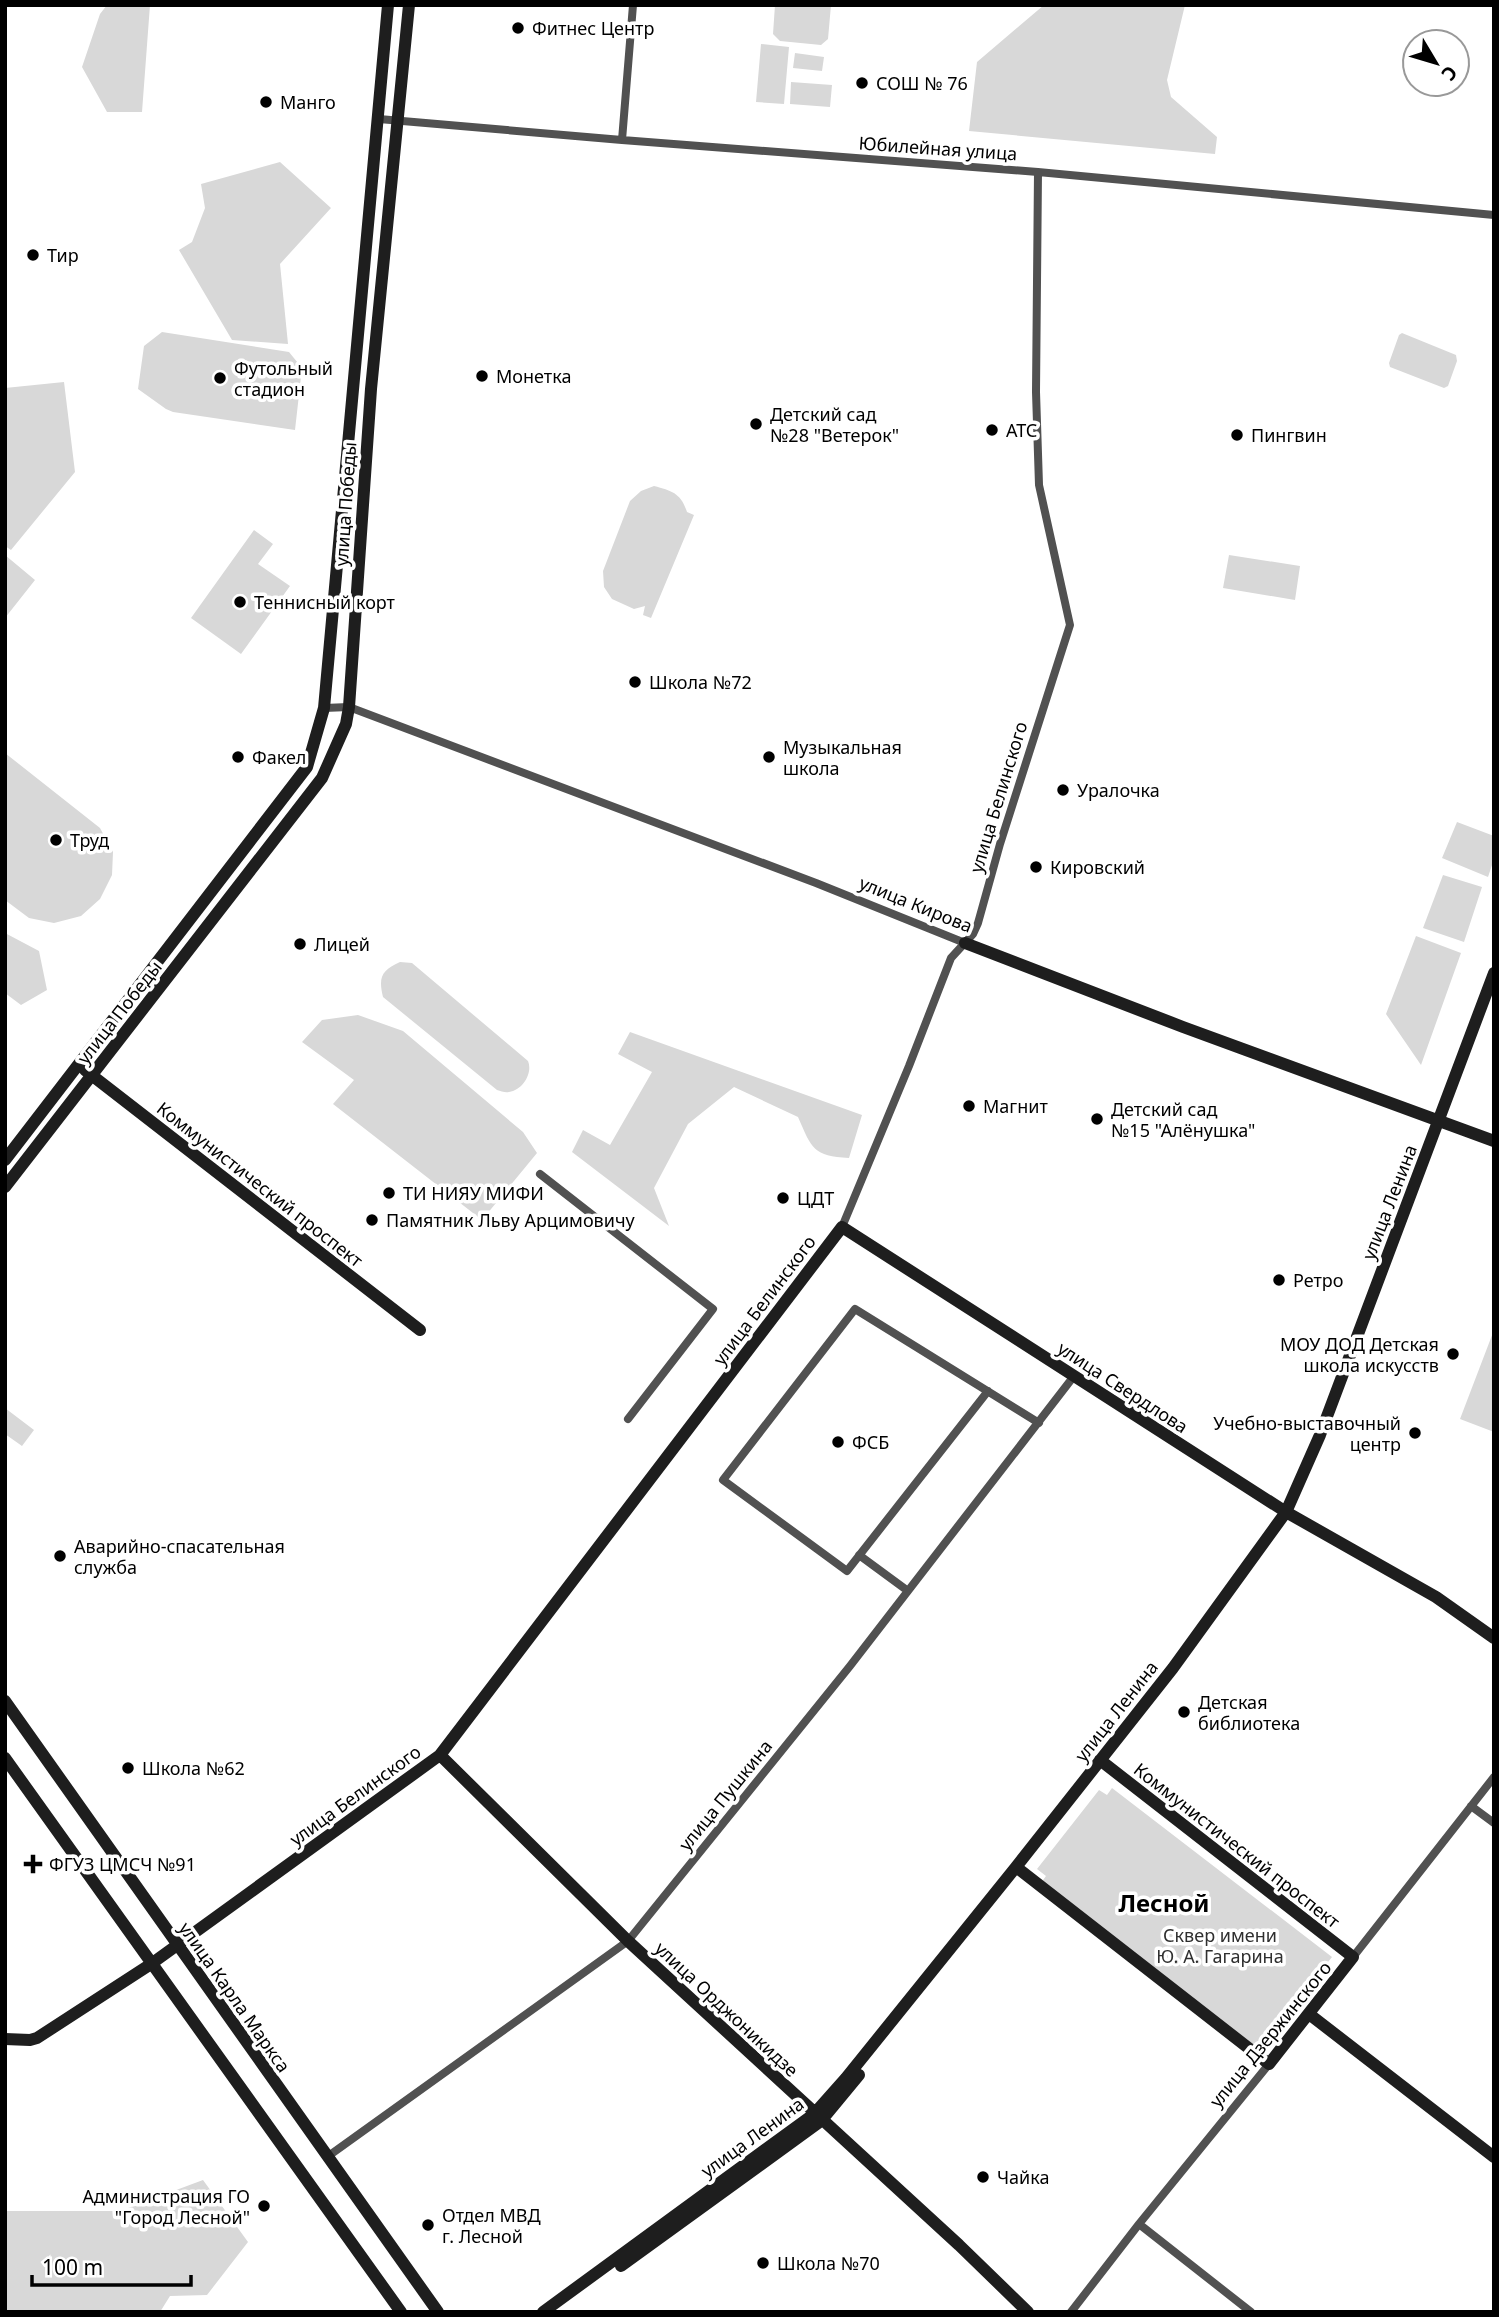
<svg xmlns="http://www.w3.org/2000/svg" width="1499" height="2317" font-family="'Noto Sans',sans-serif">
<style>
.green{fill:#d8d8d8}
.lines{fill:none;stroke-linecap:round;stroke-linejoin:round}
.street{stroke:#515151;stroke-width:8}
.secondary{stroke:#1e1e1e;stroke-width:12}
.poi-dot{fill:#000;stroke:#fff;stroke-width:2.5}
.labels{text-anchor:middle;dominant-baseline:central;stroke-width:7;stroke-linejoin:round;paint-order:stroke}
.poi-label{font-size:18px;fill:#000;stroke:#fff;text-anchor:start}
.street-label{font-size:18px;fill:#000;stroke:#fff}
.park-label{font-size:18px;fill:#2f2f2f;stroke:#fff}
.district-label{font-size:24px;font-weight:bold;fill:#000;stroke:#fff}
</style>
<rect width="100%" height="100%" fill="#fff"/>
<path class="green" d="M 107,5 L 150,5 L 142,112 L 107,112 L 82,67 L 100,14 Z
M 775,5 L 831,5 L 828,39 L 821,45 L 780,41 L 773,34 Z
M 1044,5 L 1185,5 L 1167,80 L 1171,97 L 1217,137 L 1215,154 L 969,131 L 977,62 Z
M 761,44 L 789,47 L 784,104 L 756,102 Z
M 795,53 L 824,57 L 822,71 L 793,68 Z
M 791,82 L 832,85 L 830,107 L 790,104 Z
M 280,162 L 331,208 L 280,264 L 288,344 L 232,340 L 179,250 L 192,242 L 205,208 L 201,184 Z
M 162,332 L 289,352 L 302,368 L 295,430 L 173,412 L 166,409 L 138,389 L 144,346 Z
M 1402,333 L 1456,355 L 1457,361 L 1448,386 L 1444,388 L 1390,367 L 1389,363 L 1399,335 Z
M 64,382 L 75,472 L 11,550 L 5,546 L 5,388 Z
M 654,486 C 672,491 681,493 687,512 L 694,515 L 651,618 L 643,615 L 645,606 L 634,609 L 612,599 L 604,587 L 603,571 L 630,501 L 641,491 Z
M 254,530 L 273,544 L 258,564 L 290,586 L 241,654 L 191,618 Z
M 5,555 L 35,580 L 5,618 Z
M 1229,555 L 1300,566 L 1295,600 L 1223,588 Z
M 5,753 L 100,828 L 113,852 L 112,875 L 100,899 L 81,916 L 54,923 L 29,918 L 5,900 Z
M 1457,822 L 1494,836 L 1494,859 L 1488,877 L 1442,858 Z
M 1443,875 L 1482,887 L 1464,942 L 1423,928 Z
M 5,933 L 39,951 L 47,990 L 21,1005 L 5,993 Z
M 1416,936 L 1461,953 L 1421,1065 L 1386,1014 Z
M 400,962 L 412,963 L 528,1061 C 533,1073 523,1090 509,1092 C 505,1093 501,1091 497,1090 L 383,997 C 378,977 382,970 400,962 Z
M 358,1015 L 403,1031 L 523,1132 L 537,1153 L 482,1220 L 333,1104 L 354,1080 L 302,1042 L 322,1020 Z
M 630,1032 L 862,1115 L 849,1158 C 813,1156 812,1149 798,1117 L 734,1087 L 688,1124 L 654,1188 L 669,1226 L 572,1152 L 583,1130 L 610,1145 L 652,1072 L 618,1054 Z
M 1494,1330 L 1494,1432 L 1460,1419 Z
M 5,1408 L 34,1430 L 22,1446 L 5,1434 Z
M 1112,1788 L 1332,1957 L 1259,2049 L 1041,1883 L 1046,1876 L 1037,1869 L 1099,1790 L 1107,1795 Z
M 203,2180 L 248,2242 L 207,2295 L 170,2296 L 160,2312 L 5,2312 L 5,2211 L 120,2211 Z"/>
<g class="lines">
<path class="street" d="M 379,119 L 622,140 L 1038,172 L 1494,215
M 622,140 L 633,5
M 324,708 L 349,707 L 816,883 L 965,943
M 540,1174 L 713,1309 L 628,1419
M 842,1227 L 909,1066 L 951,958 L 973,934 L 978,923 L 1000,844 L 1070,625 L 1039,485 L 1036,392 L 1038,172
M 988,1391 L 847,1571 L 723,1480 L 855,1309 C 916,1347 977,1385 1039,1423
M 859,1555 L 908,1591
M 1471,1806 L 1494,1823
M 1353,1957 L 1494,1777
M 327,2157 L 628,1941 L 850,1666 L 1074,1376
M 1139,2224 L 1251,2312
M 1071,2312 L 1139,2224 L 1269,2064"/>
<path class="secondary" d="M 965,943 L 1183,1027 L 1494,1141
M 85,1070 L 420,1330
M 5,1160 L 307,767 L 324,708 L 388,5
M 5,1187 L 322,778 L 346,724 L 349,707 L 371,389 L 409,5
M 5,1701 L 438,2312
M 440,1755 L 628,1941 L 959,2245 L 1028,2312
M 5,1758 L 401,2312
M 1016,1867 L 1269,2064 L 1353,1957 L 1100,1760
M 1309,2014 L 1494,2157
M 5,2039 L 30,2040 L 37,2038 L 151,1964 L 440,1755 L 842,1227 L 1286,1512 L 1436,1597 L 1494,1638
M 621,2266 L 821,2121 L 859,2075
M 543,2312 L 814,2114 L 846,2078 L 1016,1867 L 1173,1668 L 1286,1512 L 1320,1435 L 1494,973"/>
</g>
<g class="poi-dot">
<circle cx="518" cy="28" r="7"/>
<circle cx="862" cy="83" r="7"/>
<circle cx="266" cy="102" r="7"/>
<circle cx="33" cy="255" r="7"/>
<circle cx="482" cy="376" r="7"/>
<circle cx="220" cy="378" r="7"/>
<circle cx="756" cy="424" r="7"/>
<circle cx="992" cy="430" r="7"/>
<circle cx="1237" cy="435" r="7"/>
<circle cx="240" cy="602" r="7"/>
<circle cx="635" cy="682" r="7"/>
<circle cx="238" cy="757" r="7"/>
<circle cx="769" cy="757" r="7"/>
<circle cx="1063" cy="790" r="7"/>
<circle cx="56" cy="840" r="7"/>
<circle cx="1036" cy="867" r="7"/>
<circle cx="300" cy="944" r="7"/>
<circle cx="969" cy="1106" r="7"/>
<circle cx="1097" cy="1119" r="7"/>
<circle cx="389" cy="1193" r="7"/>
<circle cx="783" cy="1198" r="7"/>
<circle cx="372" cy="1220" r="7"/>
<circle cx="1279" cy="1280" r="7"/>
<circle cx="1453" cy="1354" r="7"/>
<circle cx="1415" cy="1433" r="7"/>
<circle cx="838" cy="1442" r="7"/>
<circle cx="60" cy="1556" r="7"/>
<circle cx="1184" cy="1712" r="7"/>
<circle cx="128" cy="1768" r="7"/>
<path d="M29.5 1853.5h7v7h7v7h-7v7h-7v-7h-7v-7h7z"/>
<circle cx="983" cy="2177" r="7"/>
<circle cx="264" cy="2206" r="7"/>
<circle cx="428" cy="2225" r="7"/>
<circle cx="763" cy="2263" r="7"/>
</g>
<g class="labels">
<g class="poi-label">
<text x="532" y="28">Фитнес Центр</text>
<text x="876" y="83">СОШ № 76</text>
<text x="280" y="102">Манго</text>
<text x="47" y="255">Тир</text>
<text x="234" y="368">Футольный<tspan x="234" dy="21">стадион</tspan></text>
<text x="496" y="376">Монетка</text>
<text x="770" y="414">Детский сад<tspan x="770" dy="21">№28 "Ветерок"</tspan></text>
<text x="1006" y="430">АТС</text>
<text x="1251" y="435">Пингвин</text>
<text x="254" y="602">Теннисный корт</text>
<text x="649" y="682">Школа №72</text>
<text x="783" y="747">Музыкальная<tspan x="783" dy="21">школа</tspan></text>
<text x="252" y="757">Факел</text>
<text x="1077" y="790">Уралочка</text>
<text x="70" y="840">Труд</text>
<text x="1050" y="867">Кировский</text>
<text x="314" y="944">Лицей</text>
<text x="983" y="1106">Магнит</text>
<text x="1111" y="1109">Детский сад<tspan x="1111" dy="21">№15 "Алёнушка"</tspan></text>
<text x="403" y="1193">ТИ НИЯУ МИФИ</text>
<text x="797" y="1198">ЦДТ</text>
<text x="386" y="1220">Памятник Льву Арцимовичу</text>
<text x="1293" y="1280">Ретро</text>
<text x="1439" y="1344" text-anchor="end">МОУ ДОД Детская<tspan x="1439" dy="21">школа искусств</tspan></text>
<text x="1401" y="1423" text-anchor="end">Учебно-выставочный<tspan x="1401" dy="21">центр</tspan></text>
<text x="852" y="1442">ФСБ</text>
<text x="74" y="1546">Аварийно-спасательная<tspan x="74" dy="21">служба</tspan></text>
<text x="1198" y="1702">Детская<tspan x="1198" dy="21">библиотека</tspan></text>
<text x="142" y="1768">Школа №62</text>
<text x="49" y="1864">ФГУЗ ЦМСЧ №91</text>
<text x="997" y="2177">Чайка</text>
<text x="250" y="2196" text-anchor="end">Администрация ГО<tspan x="250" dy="21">"Город Лесной"</tspan></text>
<text x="442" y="2215">Отдел МВД<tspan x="442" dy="21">г. Лесной</tspan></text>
<text x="777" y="2263">Школа №70</text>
</g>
<g class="street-label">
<text transform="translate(938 148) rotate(4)">Юбилейная улица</text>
<text transform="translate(345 504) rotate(-86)">улица Победы</text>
<text transform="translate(998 797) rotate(-73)">улица Белинского</text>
<text transform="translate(916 904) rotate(22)">улица Кирова</text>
<text transform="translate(119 1012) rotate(-52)">улица Победы</text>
<text transform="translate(260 1184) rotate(38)">Коммунистический проспект</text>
<text transform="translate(1389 1202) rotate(-69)">улица Ленина</text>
<text transform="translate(764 1300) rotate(-53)">улица Белинского</text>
<text transform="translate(1123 1387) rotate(33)">улица Свердлова</text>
<text transform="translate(1116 1711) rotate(-52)">улица Ленина</text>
<text transform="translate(355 1795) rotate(-36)">улица Белинского</text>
<text transform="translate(725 1795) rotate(-51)">улица Пушкина</text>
<text transform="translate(1237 1845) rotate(38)">Коммунистический проспект</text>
<text transform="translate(235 1997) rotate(55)">улица Карла Маркса</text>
<text transform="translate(727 2009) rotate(43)">улица Орджоникидзе</text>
<text transform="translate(1270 2034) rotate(-51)">улица Дзержинского</text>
<text transform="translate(752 2137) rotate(-36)">улица Ленина</text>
</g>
<g class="park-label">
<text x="1220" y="1935">Сквер имени<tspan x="1220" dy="21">Ю. А. Гагарина</tspan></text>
</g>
<g class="district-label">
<text x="1164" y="1902">Лесной</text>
</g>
</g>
<rect width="1499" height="2317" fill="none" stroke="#000000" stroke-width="14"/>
<g transform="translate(1436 63) rotate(128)"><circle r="33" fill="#ffffff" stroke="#999999" stroke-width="2"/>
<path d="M0-5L12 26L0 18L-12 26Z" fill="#000000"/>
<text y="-10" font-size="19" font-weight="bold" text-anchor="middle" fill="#000000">С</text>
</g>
<path d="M32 2275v10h159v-10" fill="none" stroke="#000000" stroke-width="3.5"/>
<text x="42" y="2275" font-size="21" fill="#000000" stroke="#ffffff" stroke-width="5" paint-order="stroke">100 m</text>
</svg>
